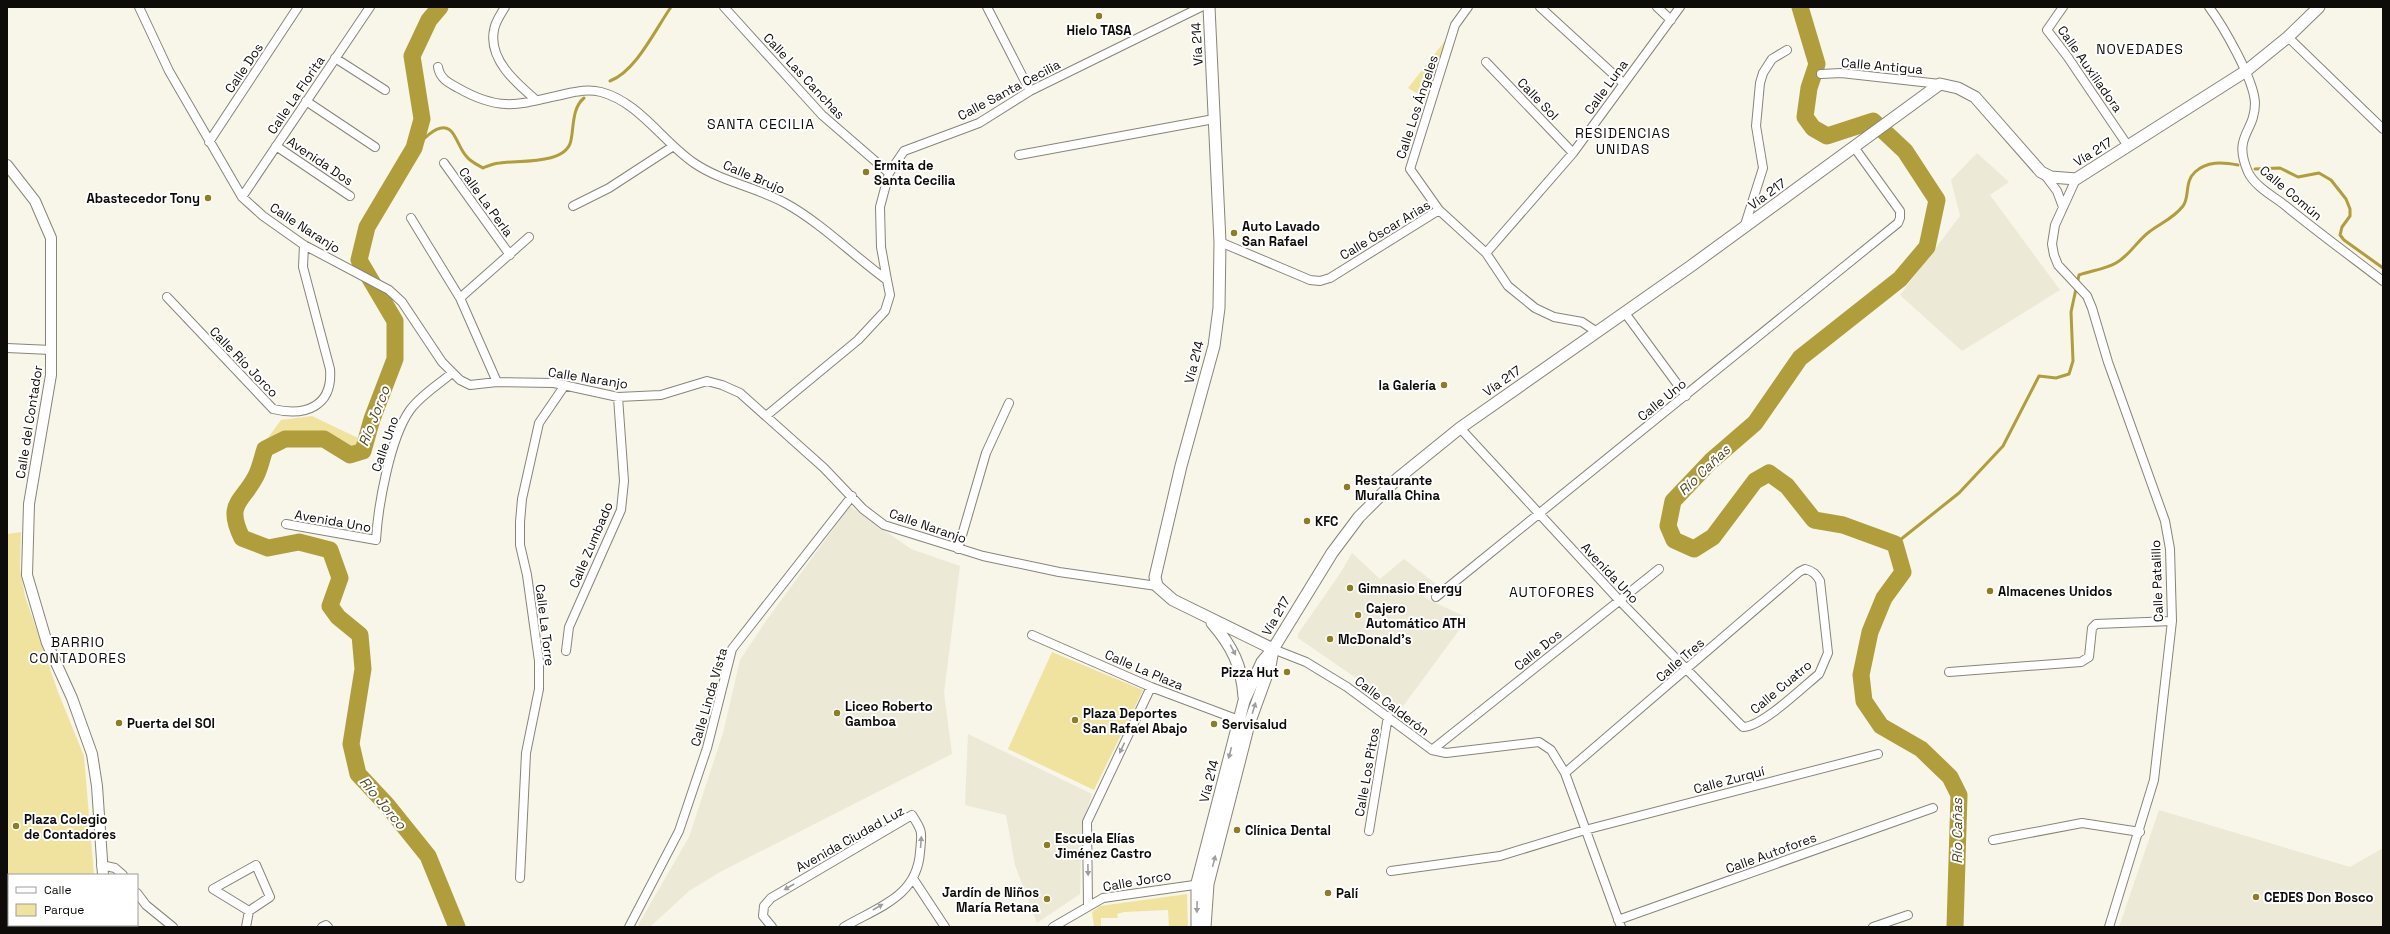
<svg xmlns="http://www.w3.org/2000/svg" width="2390" height="934" font-family="'Space Grotesk',sans-serif">
<style>
.built{fill:#ede9d7}
.green{fill:#f0e3a0}
.lines{fill:none;stroke-linecap:round;stroke-linejoin:round}
.stream{stroke:#b09d3b;stroke-width:3}
.river{stroke:#b09d3b;stroke-width:17}
.minor-casing{stroke:#87857a;stroke-width:10}
.tertiary-casing{stroke:#87857a;stroke-width:12}
.secondary-casing{stroke:#87857a;stroke-width:13}
.minor{stroke:#fff;stroke-width:8}
.tertiary{stroke:#fff;stroke-width:10}
.secondary{stroke:#fff;stroke-width:11}
.oneway{fill:#9e9e9c}
.poi-dot{fill:#8d7d24;stroke:#fff;stroke-width:1.5}
.labels{text-anchor:middle;dominant-baseline:central;stroke-width:4;stroke-linejoin:round;paint-order:stroke}
.poi-label{font-size:13px;font-weight:bold;fill:#0d0c08;stroke:#fff;text-anchor:start}
.street-label{font-size:13px;fill:#0d0c08;stroke:#fff}
.neighbourhood-label{font-size:14px;letter-spacing:1px;fill:#0d0c08;stroke:#fff}
.water-label{font-size:14px;font-style:italic;fill:#534b23;stroke:#fff}
</style>
<rect width="100%" height="100%" fill="#f8f5e9"/>
<path class="built" d="M 1977,153 L 2009,182 L 1990,195 L 2060,290 L 1962,351 L 1900,295 L 1960,216 L 1951,180 Z
M 850,506 L 911,549 L 960,566 L 944,693 L 952,754 L 720,872 L 689,891 L 650,927 L 637,927 L 689,837 L 723,733 L 740,660 L 766,621 Z
M 1352,553 L 1380,579 L 1404,559 L 1436,584 L 1423,597 L 1468,618 L 1401,709 L 1298,638 L 1298,634 L 1341,572 Z
M 968,734 L 1092,794 L 1082,825 L 1080,894 L 1037,923 L 1015,865 L 1006,815 L 965,805 Z
M 2159,810 L 2350,867 L 2383,848 L 2383,927 L 2119,927 Z"/>
<path class="green" d="M 1451,33 L 1428,100 L 1408,88 Z
M 312,416 L 360,439 L 353,449 L 349,451 L 325,435 L 284,437 L 262,446 L 281,420 Z
M 21,532 L 20,569 L 25,596 L 58,692 L 84,756 L 94,875 L 9,875 L 9,925 L 94,925 L 94,927 L 7,927 L 7,534 Z
M 1052,652 L 1143,690 L 1094,790 L 1008,749 Z
M 1187,894 L 1188,927 L 1169,927 L 1168,910 L 1124,912 L 1117,914 L 1118,918 L 1101,918 L 1101,927 L 1094,927 L 1092,912 L 1100,906 Z"/>
<g class="lines">
<path class="stream" d="M 610,81 C 636,71 655,30 671,7
M 414,148 C 424,139 443,116 454,135 C 459,143 461,151 467,157 C 471,162 478,165 483,168 C 488,166 494,163 500,163 C 519,160 567,165 571,140 C 574,126 572,108 584,98
M 2255,169 L 2280,168 L 2298,177 L 2319,173 L 2331,180 L 2346,199 L 2350,209 L 2350,216 L 2342,227 L 2340,235 L 2344,240 L 2383,268
M 1895,544 L 1959,493 L 2003,446 L 2039,376 L 2056,378 L 2069,374 L 2073,361 L 2071,312 L 2079,275 C 2090,271 2106,269 2116,263 C 2130,255 2137,241 2149,232 C 2161,223 2174,218 2183,206 C 2190,197 2184,182 2195,172 C 2207,161 2222,162 2238,165"/>
<path class="river" d="M 440,7 L 429,20 L 412,56 L 422,119 L 414,148 L 367,227 L 359,260 L 395,321 L 395,359 L 372,419 L 363,451 L 350,455 L 324,439 L 285,439 L 265,449 C 262,458 260,468 256,476 C 242,503 225,503 242,538 L 268,548 L 299,542 L 330,550 L 340,578 L 330,606 L 338,617 L 360,635 L 363,669 L 351,744 L 358,774 L 387,805 L 428,856 L 457,927
M 1800,7 L 1817,64 L 1809,88 L 1805,117 L 1813,128 L 1827,136 L 1873,121 L 1905,151 L 1937,200 L 1927,247 L 1900,279 L 1800,358 L 1755,423 L 1711,461 L 1673,501 L 1668,526 L 1674,540 L 1694,549 L 1713,537 L 1755,481 L 1769,473 L 1787,486 L 1814,520 L 1843,525 L 1895,544 L 1903,572 L 1884,598 L 1870,632 L 1861,675 L 1864,701 L 1881,726 L 1921,749 L 1950,777 L 1959,795 L 1955,927"/>
<g class="minor-casing">
<path id="minor" d="M 139,7 L 169,71 L 242,197 L 263,216 L 304,245 L 389,290 L 402,302 L 442,362 L 460,380 L 470,385 L 497,382 L 554,383 L 618,397 L 661,395 L 707,381 L 722,385 L 740,393 L 824,468 L 863,509 L 884,525 L 983,556 L 1059,572 L 1157,586
M 505,7 C 501,14 495,22 494,30 C 488,59 516,83 536,100
M 724,7 L 822,115 L 889,173
M 987,7 L 1030,91
M 1468,7 L 1455,25 L 1410,169 L 1439,210 L 1486,253 L 1508,286 L 1535,308 L 1554,317 L 1582,322 L 1597,332
M 1540,7 L 1623,83
M 1657,7 L 1671,20
M 2063,7 L 2047,30 L 2067,56 L 2128,146
M 2209,7 C 2223,26 2254,79 2255,103 C 2255,133 2232,135 2248,172 C 2254,185 2271,195 2282,203 C 2315,230 2349,255 2383,281
M 2288,37 L 2383,129
M 335,58 L 385,90
M 1486,62 L 1573,153
M 438,67 C 440,79 449,83 458,88 C 502,113 520,104 565,94 C 578,91 589,89 601,92 C 639,102 663,142 694,163 C 722,182 756,187 785,203 C 820,222 854,256 887,280 L 890,295 L 885,311 L 858,340 L 766,416
M 1821,74 L 1841,73 L 1940,84
M 306,101 L 375,147
M 209,142 L 298,7
M 276,146 L 350,196
M 1019,155 L 1214,119
M 444,163 L 510,255
M 2045,175 L 2057,191 L 2063,207
M 2076,179 L 2055,225 L 2052,244 L 2054,255 L 2058,265 L 2087,296 L 2092,308 L 2108,362 L 2165,521 L 2170,549 L 2172,621 L 2154,780 L 2109,927
M 242,197 L 370,7
M 573,206 L 609,188 L 672,147
M 411,218 L 460,298 L 497,382
M 1744,228 L 1763,168 L 1756,126 L 1760,83 L 1763,73 L 1772,59 L 1787,50
M 1220,242 L 1310,280 L 1320,281 L 1330,278 L 1439,210
M 1486,253 L 1573,153 L 1680,7
M 887,280 L 881,247 L 880,207 L 889,173 L 904,151 L 979,123 L 1030,91 L 1201,7
M 167,297 L 273,409 C 306,417 333,406 330,369 L 303,267 L 304,245
M 460,298 L 529,237
M 1625,313 L 1686,396
M 7,348 L 51,350
M 1460,428 L 1619,600 L 1739,723 L 1743,727 C 1762,727 1803,687 1819,674 L 1828,653 L 1820,581 C 1816,574 1813,571 1805,569 L 1799,572 L 1565,773
M 286,524 L 376,540 C 378,506 390,438 410,410 C 421,395 438,385 452,373
M 958,549 L 986,453 L 1009,403
M 1436,597 L 1898,223 L 1900,218 L 1900,211 L 1854,147
M 1032,635 L 1151,687 L 1244,722
M 1273,649 L 1306,662 L 1347,687 L 1432,750 L 1446,753 L 1539,742 L 1551,750 L 1565,773 L 1621,927
M 566,651 L 569,627 L 621,510 L 624,481 L 618,397
M 1949,672 L 2081,662 L 2089,657 L 2092,628 L 2096,624 L 2172,621
M 1432,750 L 1659,569
M 1369,831 L 1388,716
M 1993,840 L 2082,823 L 2140,832
M 101,865 L 115,868 L 123,875
M 256,865 L 270,897 L 249,911 L 213,889 Z
M 1391,871 L 1500,856 L 1585,830 L 1878,754
M 520,878 L 526,753 L 539,689 L 539,661 L 527,575 L 520,545 L 520,522 L 522,499 L 539,423 L 565,385
M 914,880 L 945,927
M 137,893 L 146,905 L 173,927
M 1088,905 L 1087,822 L 1151,687
M 1618,920 L 1933,808
M 246,927 L 249,911
M 322,927 L 326,925 L 328,927
M 629,927 L 679,831 L 707,748 L 732,649 L 852,496
M 772,927 L 763,916 L 764,906 L 771,898 L 912,815 C 923,832 922,832 920,852 C 917,897 878,907 844,927
M 1053,927 L 1103,898 L 1201,884
M 1873,927 L 1908,915"/>
</g>
<g class="tertiary-casing">
<path id="tertiary" d="M 7,165 L 35,201 L 51,238 L 51,375 L 29,504 L 27,575 L 47,643 L 72,698 L 92,754 L 97,786 L 103,875
M 104,927 L 105,925"/>
</g>
<g class="secondary-casing">
<path id="secondary" d="M 1209,7 L 1220,242 L 1219,308 L 1214,346 L 1181,466 L 1155,577 L 1157,586 L 1173,600 L 1273,649
M 1212,623 C 1232,646 1242,666 1244,697
M 1197,927 L 1197,883 L 1244,701 L 1262,662 L 1273,649 L 1332,553 L 1359,517 L 1397,479 L 1460,428 L 1691,266 L 1940,84 L 1958,88 L 1975,97 L 2041,172 L 2051,177 L 2076,179 L 2246,71 L 2288,37 L 2319,7
M 1205,927 L 1208,884 L 1249,724 L 1270,666 L 1273,650"/>
</g>
<use href="#minor" class="minor"/>
<use href="#tertiary" class="tertiary"/>
<use href="#secondary" class="secondary"/>
</g>
<defs><path id="oneway-solid" d="M-6-.8H1V-3.2L6.5 0L1 3.2V.8H-6Z"/></defs>
<g class="oneway">
<use href="#oneway-solid" transform="translate(1233 650) rotate(62)"/>
<use href="#oneway-solid" transform="translate(1254 708) rotate(-73)"/>
<use href="#oneway-solid" transform="translate(1122 748) rotate(115)"/>
<use href="#oneway-solid" transform="translate(1230 753) rotate(104)"/>
<use href="#oneway-solid" transform="translate(921 842) rotate(-86)"/>
<use href="#oneway-solid" transform="translate(1214 861) rotate(-76)"/>
<use href="#oneway-solid" transform="translate(1088 870) rotate(89)"/>
<use href="#oneway-solid" transform="translate(789 887) rotate(150)"/>
<use href="#oneway-solid" transform="translate(878 907) rotate(-30)"/>
<use href="#oneway-solid" transform="translate(1197 907) rotate(91)"/>
</g>
<g class="poi-dot">
<circle cx="1099" cy="16" r="4"/>
<circle cx="866" cy="172" r="4"/>
<circle cx="208" cy="198" r="4"/>
<circle cx="1234" cy="233" r="4"/>
<circle cx="1444" cy="385" r="4"/>
<circle cx="1347" cy="487" r="4"/>
<circle cx="1307" cy="521" r="4"/>
<circle cx="1350" cy="588" r="4"/>
<circle cx="1990" cy="591" r="4"/>
<circle cx="1358" cy="615" r="4"/>
<circle cx="1330" cy="639" r="4"/>
<circle cx="1287" cy="672" r="4"/>
<circle cx="837" cy="713" r="4"/>
<circle cx="1075" cy="720" r="4"/>
<circle cx="119" cy="723" r="4"/>
<circle cx="1214" cy="724" r="4"/>
<circle cx="16" cy="826" r="4"/>
<circle cx="1237" cy="830" r="4"/>
<circle cx="1047" cy="845" r="4"/>
<circle cx="1328" cy="893" r="4"/>
<circle cx="2256" cy="897" r="4"/>
<circle cx="1047" cy="899" r="4"/>
</g>
<g class="labels">
<g class="poi-label">
<text x="1099" y="30" text-anchor="middle">Hielo TASA</text>
<text x="874" y="165">Ermita de<tspan x="874" dy="15">Santa Cecilia</tspan></text>
<text x="200" y="198" text-anchor="end">Abastecedor Tony</text>
<text x="1242" y="226">Auto Lavado<tspan x="1242" dy="15">San Rafael</tspan></text>
<text x="1436" y="385" text-anchor="end">la Galería</text>
<text x="1355" y="480">Restaurante<tspan x="1355" dy="15">Muralla China</tspan></text>
<text x="1315" y="521">KFC</text>
<text x="1358" y="588">Gimnasio Energy</text>
<text x="1998" y="591">Almacenes Unidos</text>
<text x="1366" y="608">Cajero<tspan x="1366" dy="15">Automático ATH</tspan></text>
<text x="1338" y="639">McDonald's</text>
<text x="1279" y="672" text-anchor="end">Pizza Hut</text>
<text x="845" y="706">Liceo Roberto<tspan x="845" dy="15">Gamboa</tspan></text>
<text x="1083" y="713">Plaza Deportes<tspan x="1083" dy="15">San Rafael Abajo</tspan></text>
<text x="127" y="723">Puerta del SOl</text>
<text x="1222" y="724">Servisalud</text>
<text x="24" y="819">Plaza Colegio<tspan x="24" dy="15">de Contadores</tspan></text>
<text x="1245" y="830">Clínica Dental</text>
<text x="1055" y="838">Escuela Elías<tspan x="1055" dy="15">Jiménez Castro</tspan></text>
<text x="1039" y="892" text-anchor="end">Jardín de Niños<tspan x="1039" dy="15">María Retana</tspan></text>
<text x="1336" y="893">Palí</text>
<text x="2264" y="897">CEDES Don Bosco</text>
</g>
<g class="street-label">
<text transform="translate(1197 44) rotate(-93)">Vía 214</text>
<text transform="translate(1882 66) rotate(5)">Calle Antigua</text>
<text transform="translate(244 68) rotate(-56)">Calle Dos</text>
<text transform="translate(2090 69) rotate(55)">Calle Auxiliadora</text>
<text transform="translate(804 76) rotate(47)">Calle Las Canchas</text>
<text transform="translate(1606 87) rotate(-54)">Calle Luna</text>
<text transform="translate(1009 90) rotate(-28)">Calle Santa Cecilia</text>
<text transform="translate(296 95) rotate(-56)">Calle La Florita</text>
<text transform="translate(1538 99) rotate(46)">Calle Sol</text>
<text transform="translate(1417 107) rotate(-72)">Calle Los Ángeles</text>
<text transform="translate(2093 152) rotate(-32)">Vía 217</text>
<text transform="translate(320 161) rotate(34)">Avenida Dos</text>
<text transform="translate(754 177) rotate(23)">Calle Brujo</text>
<text transform="translate(2291 193) rotate(40)">Calle Común</text>
<text transform="translate(1767 194) rotate(-36)">Vía 217</text>
<text transform="translate(486 202) rotate(54)">Calle La Perla</text>
<text transform="translate(305 228) rotate(33)">Calle Naranjo</text>
<text transform="translate(1385 230) rotate(-31)">Calle Óscar Arias</text>
<text transform="translate(244 362) rotate(46)">Calle Río Jorco</text>
<text transform="translate(1194 362) rotate(-76)">Vía 214</text>
<text transform="translate(588 378) rotate(9)">Calle Naranjo</text>
<text transform="translate(1502 381) rotate(-35)">Vía 217</text>
<text transform="translate(1662 400) rotate(-39)">Calle Uno</text>
<text transform="translate(29 422) rotate(-81)">Calle del Contador</text>
<text transform="translate(385 444) rotate(-71)">Calle Uno</text>
<text transform="translate(333 521) rotate(10)">Avenida Uno</text>
<text transform="translate(928 526) rotate(19)">Calle Naranjo</text>
<text transform="translate(591 545) rotate(-67)">Calle Zumbado</text>
<text transform="translate(1610 573) rotate(47)">Avenida Uno</text>
<text transform="translate(2157 581) rotate(-92)">Calle Patalillo</text>
<text transform="translate(1276 616) rotate(-60)">Vía 217</text>
<text transform="translate(545 625) rotate(83)">Calle La Torre</text>
<text transform="translate(1538 650) rotate(-39)">Calle Dos</text>
<text transform="translate(1680 660) rotate(-41)">Calle Tres</text>
<text transform="translate(1144 670) rotate(23)">Calle La Plaza</text>
<text transform="translate(1781 687) rotate(-40)">Calle Cuatro</text>
<text transform="translate(709 697) rotate(-74)">Calle Linda Vista</text>
<text transform="translate(1392 706) rotate(37)">Calle Calderón</text>
<text transform="translate(1367 772) rotate(-80)">Calle Los Pitos</text>
<text transform="translate(1729 780) rotate(-15)">Calle Zurquí</text>
<text transform="translate(1209 781) rotate(-76)">Vía 214</text>
<text transform="translate(850 839) rotate(-29)">Avenida Ciudad Luz</text>
<text transform="translate(1771 853) rotate(-20)">Calle Autofores</text>
<text transform="translate(1137 881) rotate(-10)">Calle Jorco</text>
</g>
<g class="neighbourhood-label">
<text x="2140" y="49">NOVEDADES</text>
<text x="761" y="124">SANTA CECILIA</text>
<text x="1623" y="133">RESIDENCIAS<tspan x="1623" dy="16">UNIDAS</tspan></text>
<text x="1552" y="592">AUTOFORES</text>
<text x="78" y="642">BARRIO<tspan x="78" dy="16">CONTADORES</tspan></text>
</g>
<g class="water-label">
<text transform="translate(374 416) rotate(-69)">Río Jorco</text>
<text transform="translate(1704 470) rotate(-44)">Río Cañas</text>
<text transform="translate(383 803) rotate(50)">Río Jorco</text>
<text transform="translate(1957 831) rotate(-90)">Río Cañas</text>
</g>
</g>
<rect width="2390" height="934" fill="none" stroke="#0d0c08" stroke-width="16"/>
<rect x="8" y="874" width="130" height="52" fill="#ffffff" stroke="#9e9e9c"/>
<rect x="16" y="887" width="20" height="6" fill="#ffffff" stroke="#9e9e9c"/>
<text x="44" y="894" font-size="12" fill="#0d0c08">Calle</text>
<rect x="16" y="904" width="20" height="12" fill="#f0e3a0" stroke="#9e9e9c"/>
<text x="44" y="914" font-size="12" fill="#0d0c08">Parque</text>
</svg>
